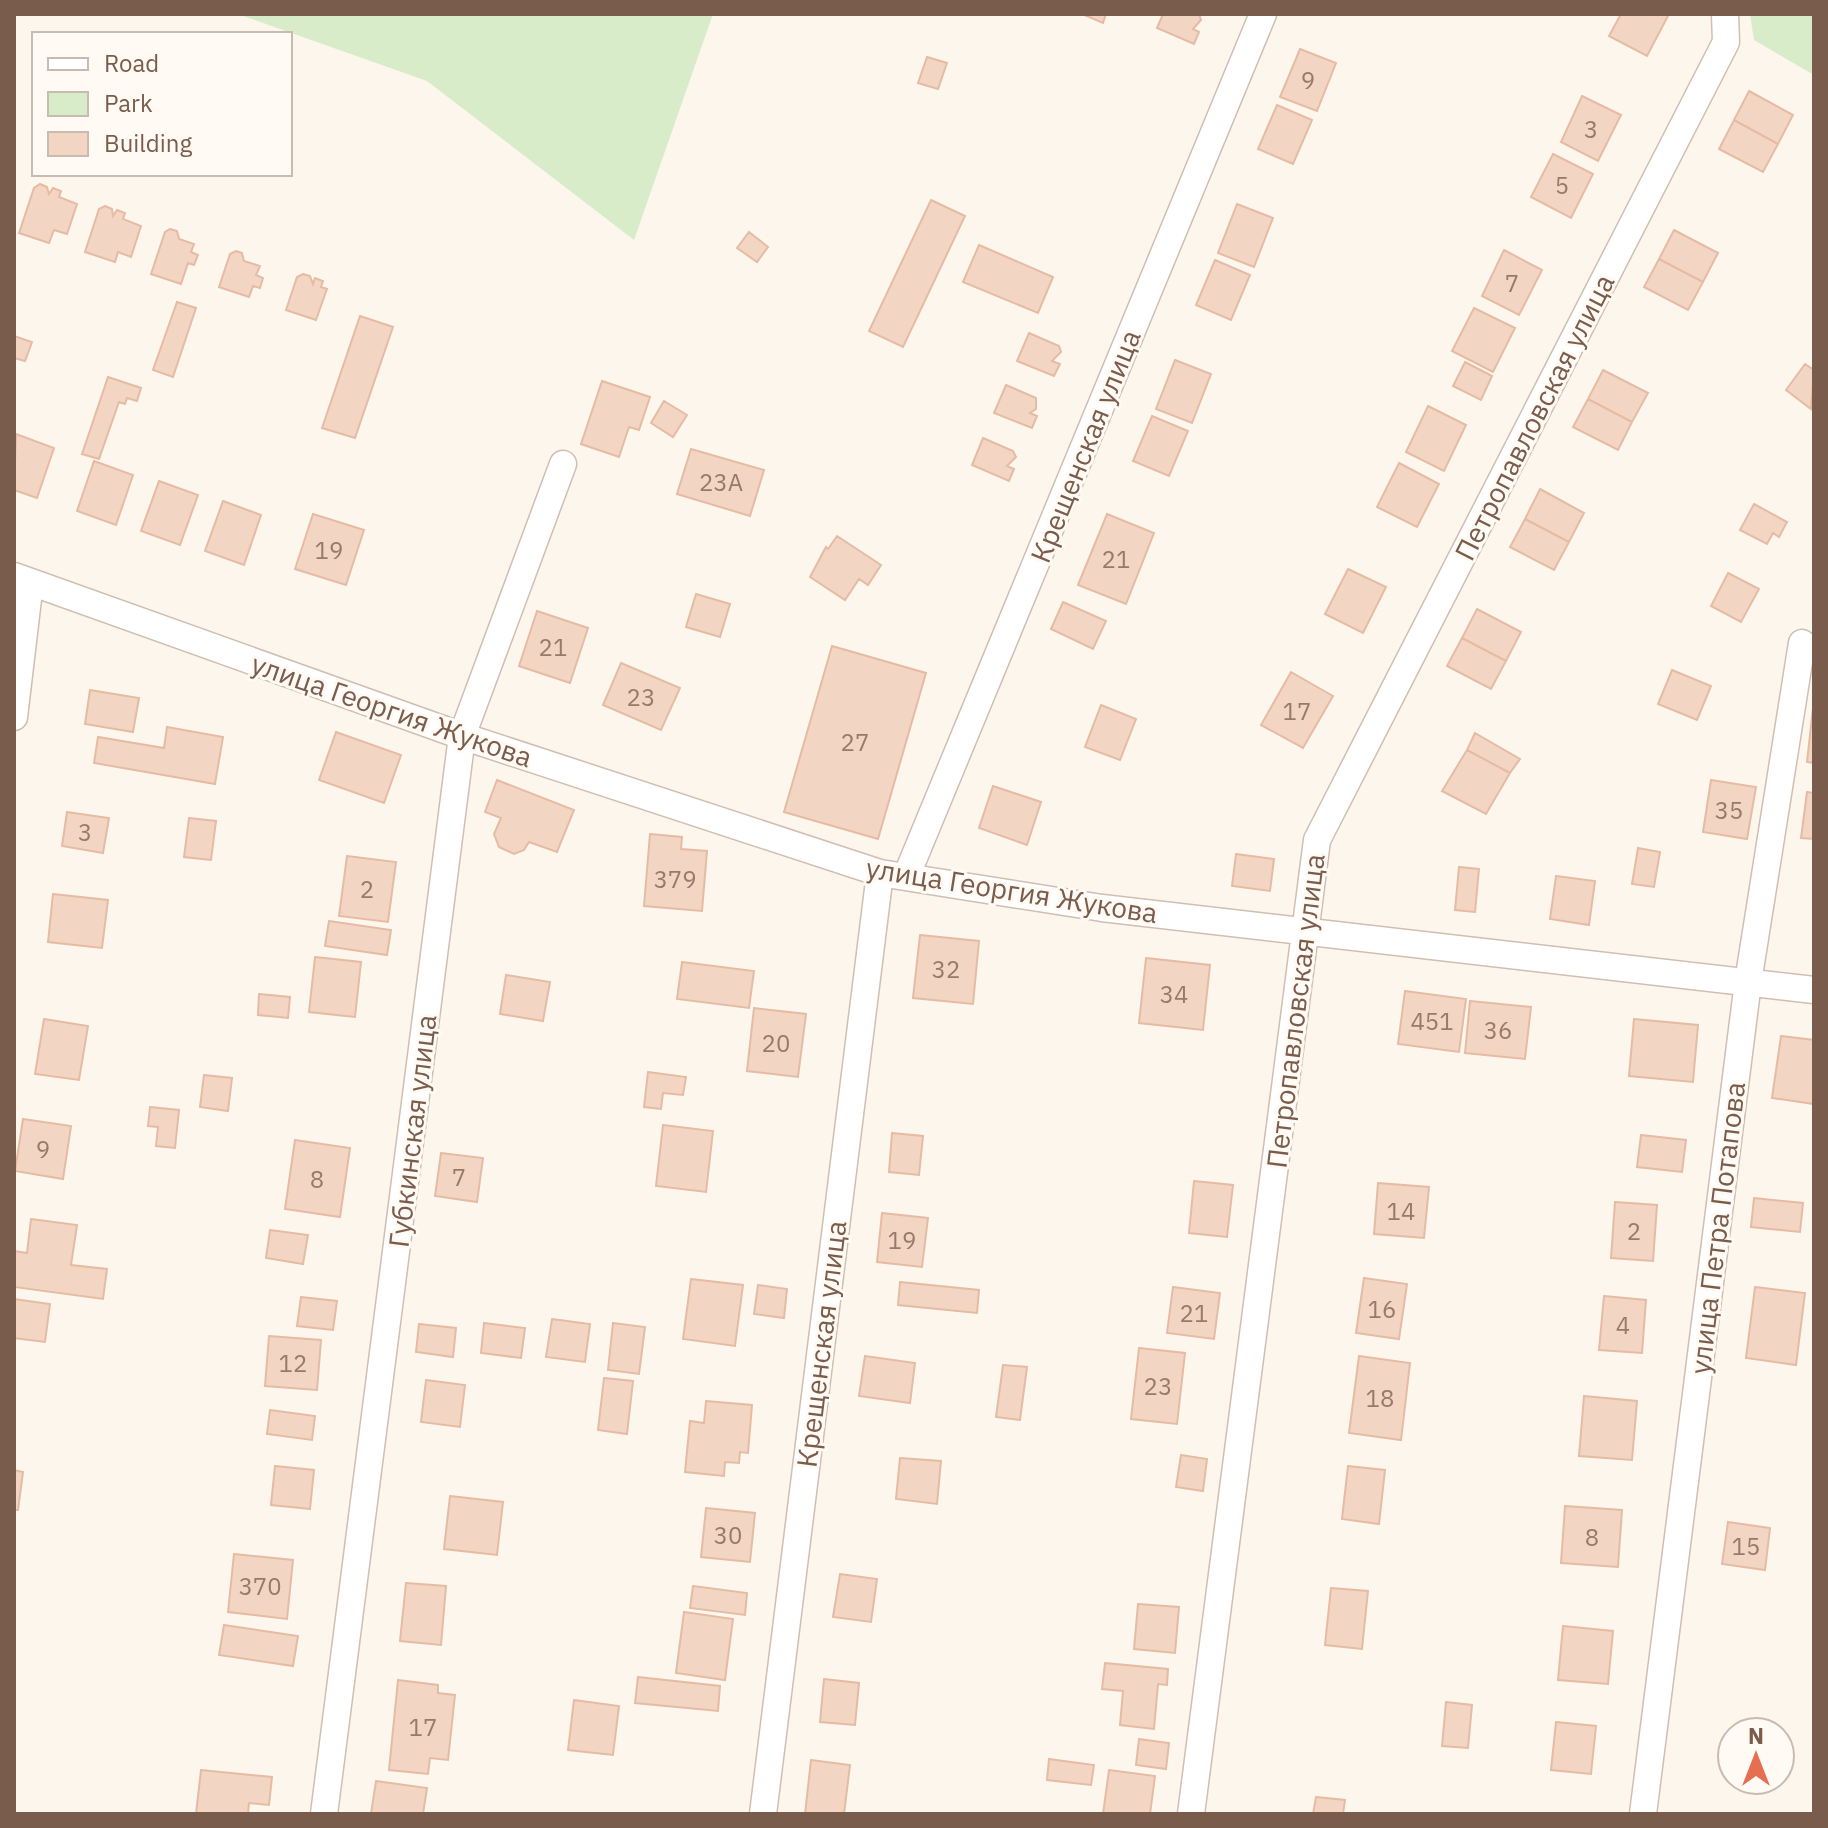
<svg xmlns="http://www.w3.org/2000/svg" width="1828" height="1828" font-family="'IBM Plex Sans',sans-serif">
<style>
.green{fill:#d8ecc9}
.building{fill:#f3d5c3;stroke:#e6bba3;stroke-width:2}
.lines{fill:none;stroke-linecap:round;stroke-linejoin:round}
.street-casing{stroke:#d1beb0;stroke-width:29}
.street{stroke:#fff;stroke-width:26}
.labels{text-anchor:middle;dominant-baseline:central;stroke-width:6;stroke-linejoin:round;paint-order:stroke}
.number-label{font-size:24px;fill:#987a6a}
.street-label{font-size:28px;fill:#7a5c4d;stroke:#fffaf3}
</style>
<rect width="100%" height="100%" fill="#fdf6ec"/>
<path class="green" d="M 238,14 L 713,14 L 634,240 L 427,81 Z
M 1750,14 L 1814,14 L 1814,75 L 1754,40 Z"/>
<path class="building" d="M 1082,14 L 1106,14 L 1103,23 Z
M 1163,14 L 1199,14 L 1201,20 L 1193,29 L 1199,32 L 1194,44 L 1157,28 Z
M 1621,14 L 1669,14 L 1647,56 L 1609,36 Z
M 1300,49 L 1336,63 L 1317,111 L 1280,97 Z
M 927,57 L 947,63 L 938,89 L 918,83 Z
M 1749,91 L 1793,115 L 1778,144 L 1734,120 Z
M 1582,96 L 1621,115 L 1598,161 L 1561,142 Z
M 1277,105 L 1312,120 L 1293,164 L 1258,149 Z
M 1734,120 L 1778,144 L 1763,172 L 1719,149 Z
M 1553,154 L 1593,174 L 1571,218 L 1531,197 Z
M 40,184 L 47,187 L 49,194 L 53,188 L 61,191 L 59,197 L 77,204 L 67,234 L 54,230 L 49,243 L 19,233 L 34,188 Z
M 931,200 L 965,216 L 903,347 L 869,331 Z
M 1237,204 L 1273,218 L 1254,267 L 1218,253 Z
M 105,206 L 112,209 L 113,216 L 117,210 L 125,213 L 123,219 L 141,226 L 131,257 L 118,252 L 115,262 L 85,252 L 99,209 Z
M 170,229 L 177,231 L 179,239 L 194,244 L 191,252 L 198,255 L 194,265 L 188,263 L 181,284 L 151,274 L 165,232 Z
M 1674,230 L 1718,253 L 1703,282 L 1659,259 Z
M 749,232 L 768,247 L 757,262 L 737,248 Z
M 979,245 L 1053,277 L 1038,313 L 963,282 Z
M 1504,250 L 1542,270 L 1519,315 L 1482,296 Z
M 236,251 L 242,253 L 244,261 L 260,266 L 256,275 L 263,278 L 260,288 L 253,286 L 249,297 L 219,287 L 230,254 Z
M 1659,259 L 1703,282 L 1688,310 L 1644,287 Z
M 1215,260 L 1250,275 L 1231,320 L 1196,305 Z
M 303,274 L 310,276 L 313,284 L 315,278 L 323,281 L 321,287 L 327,289 L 316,320 L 286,310 L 297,277 Z
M 177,302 L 196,308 L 173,377 L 153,370 Z
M 1474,308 L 1515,328 L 1493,372 L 1452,351 Z
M 360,316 L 393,327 L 355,438 L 322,428 Z
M 1029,333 L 1059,346 L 1061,352 L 1052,361 L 1060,364 L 1054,376 L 1017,361 Z
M 14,336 L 32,342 L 25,361 L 14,358 Z
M 1175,360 L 1211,374 L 1192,423 L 1156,409 Z
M 1465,362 L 1492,376 L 1481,400 L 1453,386 Z
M 1805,364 L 1814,370 L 1811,409 L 1786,390 Z
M 1603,370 L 1648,393 L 1632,422 L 1588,399 Z
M 108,377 L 141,388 L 137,401 L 127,398 L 125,404 L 119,402 L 99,459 L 82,454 Z
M 602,381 L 650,397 L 639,430 L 629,427 L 619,457 L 581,444 Z
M 1006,385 L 1036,398 L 1036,409 L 1030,413 L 1037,416 L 1032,428 L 994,413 Z
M 1588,399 L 1632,422 L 1618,450 L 1573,427 Z
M 664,401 L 687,415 L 673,437 L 651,423 Z
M 1428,406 L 1466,425 L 1444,471 L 1406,452 Z
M 1152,416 L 1188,431 L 1169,476 L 1133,461 Z
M 16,434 L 54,448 L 37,498 L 14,490 Z
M 983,438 L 1013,451 L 1016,457 L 1007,466 L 1014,469 L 1009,481 L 972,465 Z
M 691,449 L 764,470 L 750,516 L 677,494 Z
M 94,461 L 133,475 L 116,525 L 77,511 Z
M 1399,463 L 1439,484 L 1417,527 L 1377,507 Z
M 159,481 L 198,495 L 180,545 L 141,531 Z
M 1540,489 L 1584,513 L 1569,542 L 1525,519 Z
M 223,501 L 261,515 L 244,565 L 205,551 Z
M 1754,504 L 1787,522 L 1779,537 L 1773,533 L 1767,544 L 1740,530 Z
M 313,514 L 364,530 L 346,585 L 295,569 Z
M 1107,514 L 1154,533 L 1126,604 L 1078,585 Z
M 1525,519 L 1569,542 L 1554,570 L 1510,547 Z
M 837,536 L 881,565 L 868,585 L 859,579 L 845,600 L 810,577 L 826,547 L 828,549 Z
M 1348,569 L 1386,587 L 1363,633 L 1325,614 Z
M 1728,573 L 1759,589 L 1741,622 L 1711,606 Z
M 696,594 L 730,604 L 720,637 L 686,627 Z
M 1063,602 L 1106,621 L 1093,649 L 1051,629 Z
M 1477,609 L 1521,632 L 1506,661 L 1462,638 Z
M 537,611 L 588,628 L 570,683 L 519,666 Z
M 1462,638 L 1506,661 L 1491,689 L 1447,666 Z
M 832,646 L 926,673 L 878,839 L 784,812 Z
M 621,663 L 680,688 L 661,730 L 603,705 Z
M 1672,670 L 1711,686 L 1697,720 L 1658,704 Z
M 1291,672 L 1333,696 L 1303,748 L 1261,725 Z
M 90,690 L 139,698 L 133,732 L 85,724 Z
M 1814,699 L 1814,763 L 1807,762 Z
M 1101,705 L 1136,719 L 1120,760 L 1085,747 Z
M 167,727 L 223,737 L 215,784 L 94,763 L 98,737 L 164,748 Z
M 336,732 L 401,755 L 384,803 L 319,780 Z
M 1475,733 L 1520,759 L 1510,773 L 1467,750 Z
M 1467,750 L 1510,773 L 1486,814 L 1442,791 Z
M 497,780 L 574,810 L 557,852 L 529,842 L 524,850 L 514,854 L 499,847 L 494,834 L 501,818 L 485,812 Z
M 1711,780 L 1756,787 L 1747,839 L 1703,832 Z
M 993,786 L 1041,802 L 1027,845 L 979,828 Z
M 1807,792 L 1814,793 L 1814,839 L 1801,838 Z
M 67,812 L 109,818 L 103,853 L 62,846 Z
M 189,818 L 216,821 L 211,860 L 184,857 Z
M 650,834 L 682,837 L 681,849 L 707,851 L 702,911 L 644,906 Z
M 1638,848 L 1660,852 L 1654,887 L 1632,884 Z
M 1236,854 L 1274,859 L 1270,891 L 1232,886 Z
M 347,856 L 396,862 L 388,922 L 339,916 Z
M 1459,867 L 1479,869 L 1475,912 L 1455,910 Z
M 1556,876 L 1595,881 L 1589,925 L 1550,919 Z
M 53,894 L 108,900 L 102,948 L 48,942 Z
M 329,921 L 391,930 L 387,955 L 325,946 Z
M 920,935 L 979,941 L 973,1004 L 913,998 Z
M 315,957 L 361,962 L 355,1017 L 309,1012 Z
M 1146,958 L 1210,965 L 1203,1030 L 1139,1023 Z
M 682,962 L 754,971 L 749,1008 L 677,999 Z
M 506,975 L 550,982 L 543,1021 L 500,1014 Z
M 1405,991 L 1466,999 L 1459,1052 L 1398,1044 Z
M 259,994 L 290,997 L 288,1018 L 258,1015 Z
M 1470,1001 L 1531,1007 L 1525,1059 L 1465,1053 Z
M 754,1008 L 806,1014 L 798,1077 L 747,1071 Z
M 44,1019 L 88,1026 L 79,1080 L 35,1074 Z
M 1634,1019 L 1698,1025 L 1693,1082 L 1629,1076 Z
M 1781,1036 L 1814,1040 L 1814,1104 L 1772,1098 Z
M 648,1072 L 686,1077 L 683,1095 L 663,1093 L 661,1109 L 644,1107 Z
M 204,1075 L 232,1078 L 228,1111 L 200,1107 Z
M 150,1107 L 179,1110 L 175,1148 L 156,1146 L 158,1127 L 148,1126 Z
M 23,1119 L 71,1126 L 63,1179 L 15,1171 Z
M 663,1125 L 713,1131 L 706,1192 L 656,1186 Z
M 892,1133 L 923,1136 L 919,1175 L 889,1172 Z
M 1641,1135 L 1686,1140 L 1682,1172 L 1637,1167 Z
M 295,1140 L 350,1148 L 340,1217 L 285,1209 Z
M 441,1153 L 483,1158 L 477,1202 L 435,1196 Z
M 1194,1181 L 1233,1185 L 1227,1237 L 1189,1233 Z
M 1378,1183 L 1429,1187 L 1424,1238 L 1374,1234 Z
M 1754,1198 L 1803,1203 L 1800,1232 L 1751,1227 Z
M 1615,1202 L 1657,1205 L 1653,1261 L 1611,1258 Z
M 882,1213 L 928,1218 L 922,1267 L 877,1262 Z
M 31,1219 L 77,1225 L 71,1265 L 107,1269 L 103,1299 L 14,1287 L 14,1251 L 27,1253 Z
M 270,1230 L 308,1235 L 303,1264 L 266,1258 Z
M 1364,1278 L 1407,1284 L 1399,1339 L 1356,1333 Z
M 691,1279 L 743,1285 L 735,1346 L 683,1339 Z
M 900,1282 L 979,1290 L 977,1313 L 898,1305 Z
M 758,1285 L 787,1289 L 784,1318 L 754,1314 Z
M 1173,1287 L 1220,1293 L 1214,1339 L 1167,1333 Z
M 1755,1287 L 1805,1293 L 1796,1365 L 1746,1358 Z
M 1604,1296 L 1646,1300 L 1642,1353 L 1599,1350 Z
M 301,1297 L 337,1301 L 333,1330 L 297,1326 Z
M 14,1299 L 50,1304 L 45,1342 L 14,1338 Z
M 552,1319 L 590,1324 L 585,1362 L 546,1357 Z
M 484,1323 L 525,1328 L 521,1358 L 481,1353 Z
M 613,1323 L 645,1327 L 639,1374 L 608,1370 Z
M 419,1324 L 456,1328 L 453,1357 L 416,1352 Z
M 269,1336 L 321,1340 L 317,1390 L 265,1386 Z
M 1139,1348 L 1185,1353 L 1177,1424 L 1131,1419 Z
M 865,1356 L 915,1363 L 910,1403 L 859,1396 Z
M 1359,1356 L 1410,1363 L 1401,1440 L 1349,1433 Z
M 1003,1365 L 1027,1367 L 1020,1420 L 996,1417 Z
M 604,1378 L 633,1381 L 627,1434 L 598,1430 Z
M 426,1380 L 465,1385 L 460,1427 L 421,1422 Z
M 1584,1396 L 1637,1401 L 1632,1460 L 1579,1456 Z
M 706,1401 L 752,1405 L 748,1453 L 740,1452 L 739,1463 L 725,1462 L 724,1476 L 685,1472 L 690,1421 L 704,1423 Z
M 270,1410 L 315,1416 L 312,1440 L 267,1434 Z
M 1181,1455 L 1207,1459 L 1203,1491 L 1176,1487 Z
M 900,1458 L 941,1461 L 937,1504 L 896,1499 Z
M 275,1466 L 314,1470 L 310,1509 L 271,1505 Z
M 1348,1466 L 1385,1470 L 1379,1524 L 1342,1519 Z
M 14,1470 L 23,1472 L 18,1510 L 14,1510 Z
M 450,1496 L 503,1502 L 497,1555 L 444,1549 Z
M 1565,1506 L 1622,1510 L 1618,1567 L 1561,1563 Z
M 706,1508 L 755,1513 L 750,1562 L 701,1557 Z
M 1728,1522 L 1770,1528 L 1765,1570 L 1722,1564 Z
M 234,1554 L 293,1560 L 287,1619 L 228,1612 Z
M 840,1574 L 877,1579 L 871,1622 L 833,1617 Z
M 406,1583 L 446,1586 L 441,1645 L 400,1641 Z
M 693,1586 L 747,1593 L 745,1615 L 690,1608 Z
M 1331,1588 L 1368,1591 L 1362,1649 L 1325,1645 Z
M 1138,1604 L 1179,1607 L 1175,1653 L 1134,1649 Z
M 684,1612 L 733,1619 L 725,1680 L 676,1673 Z
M 224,1625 L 298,1636 L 293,1666 L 219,1655 Z
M 1563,1626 L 1613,1631 L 1608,1684 L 1558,1680 Z
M 1105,1663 L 1168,1669 L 1167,1685 L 1158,1684 L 1154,1729 L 1120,1725 L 1123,1691 L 1102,1689 Z
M 638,1677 L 720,1686 L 718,1711 L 635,1703 Z
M 824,1679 L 859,1683 L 855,1725 L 820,1722 Z
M 398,1680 L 438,1685 L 438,1693 L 455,1695 L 448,1760 L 430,1758 L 428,1774 L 389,1770 Z
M 574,1700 L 619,1706 L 613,1755 L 568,1750 Z
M 1446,1702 L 1472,1705 L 1468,1748 L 1442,1746 Z
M 1556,1722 L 1596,1726 L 1591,1774 L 1551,1770 Z
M 1139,1739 L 1169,1743 L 1166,1769 L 1136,1765 Z
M 1049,1759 L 1094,1765 L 1091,1785 L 1047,1780 Z
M 811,1760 L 850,1765 L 844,1814 L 805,1814 Z
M 201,1770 L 272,1777 L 269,1805 L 249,1803 L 248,1814 L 196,1814 Z
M 1109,1770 L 1155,1776 L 1150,1814 L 1103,1814 Z
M 376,1781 L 427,1788 L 423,1814 L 371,1814 Z
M 1316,1797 L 1345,1800 L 1343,1814 L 1313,1814 Z"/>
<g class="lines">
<g class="street-casing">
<path id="street" d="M 14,576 L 462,736 L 880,873 L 1102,908 L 1814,990
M 14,717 L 30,582
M 906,877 L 1263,14
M 324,1814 L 462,736 L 563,464
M 763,1814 L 880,873
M 1191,1814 L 1317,840 L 1726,42 L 1725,14
M 1643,1814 L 1748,982 L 1802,643"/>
</g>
<use href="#street" class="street"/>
</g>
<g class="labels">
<g class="number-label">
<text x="1308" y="80">9</text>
<text x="1591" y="129">3</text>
<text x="1562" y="185">5</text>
<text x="1512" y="283">7</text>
<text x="721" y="482">23А</text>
<text x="329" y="550">19</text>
<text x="1116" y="559">21</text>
<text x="553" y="647">21</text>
<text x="641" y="697">23</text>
<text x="1297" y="711">17</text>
<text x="855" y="742">27</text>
<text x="1729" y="810">35</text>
<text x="85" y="832">3</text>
<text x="675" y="879">379</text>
<text x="367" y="889">2</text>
<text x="946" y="969">32</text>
<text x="1174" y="994">34</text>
<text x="1432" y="1021">451</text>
<text x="1498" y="1030">36</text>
<text x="776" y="1043">20</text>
<text x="43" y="1149">9</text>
<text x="459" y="1177">7</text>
<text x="317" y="1179">8</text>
<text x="1401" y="1211">14</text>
<text x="1634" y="1231">2</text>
<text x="902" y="1240">19</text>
<text x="1382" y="1309">16</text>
<text x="1194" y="1313">21</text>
<text x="1623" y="1325">4</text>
<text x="293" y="1363">12</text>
<text x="1158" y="1386">23</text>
<text x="1380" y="1398">18</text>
<text x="728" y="1535">30</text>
<text x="1592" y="1537">8</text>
<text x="1746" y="1546">15</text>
<text x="260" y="1586">370</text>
<text x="423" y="1727">17</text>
</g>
<g class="street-label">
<text transform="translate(1534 417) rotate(-63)">Петропавловская улица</text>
<text transform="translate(1085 446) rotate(-68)">Крещенская улица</text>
<text transform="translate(392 710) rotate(19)">улица Георгия Жукова</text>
<text transform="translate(1012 890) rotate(9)">улица Георгия Жукова</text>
<text transform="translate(1295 1011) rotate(-83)">Петропавловская улица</text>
<text transform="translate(412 1131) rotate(-83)">Губкинская улица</text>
<text transform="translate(1717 1228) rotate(-83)">улица Петра Потапова</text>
<text transform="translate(821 1344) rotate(-83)">Крещенская улица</text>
</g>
</g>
<rect width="1828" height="1828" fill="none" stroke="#7a5c4d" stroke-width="32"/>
<rect x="32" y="32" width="260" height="144" fill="#fffaf3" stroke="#cabbb1" stroke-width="2"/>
<rect x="48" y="58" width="40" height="12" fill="#ffffff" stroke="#cabbb1" stroke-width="2"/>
<text x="104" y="72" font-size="24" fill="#7a5c4d">Road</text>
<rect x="48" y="92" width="40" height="24" fill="#d8ecc9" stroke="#cabbb1" stroke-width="2"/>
<text x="104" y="112" font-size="24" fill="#7a5c4d">Park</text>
<rect x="48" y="132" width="40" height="24" fill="#f3d5c3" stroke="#cabbb1" stroke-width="2"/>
<text x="104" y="152" font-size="24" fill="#7a5c4d">Building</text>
<g transform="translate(1756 1756)"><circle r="38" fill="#fffaf3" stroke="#cabbb1" stroke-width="2"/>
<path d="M0-6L14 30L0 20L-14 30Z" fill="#e76f51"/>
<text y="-12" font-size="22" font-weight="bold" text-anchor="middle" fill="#7a5c4d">N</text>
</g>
</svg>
